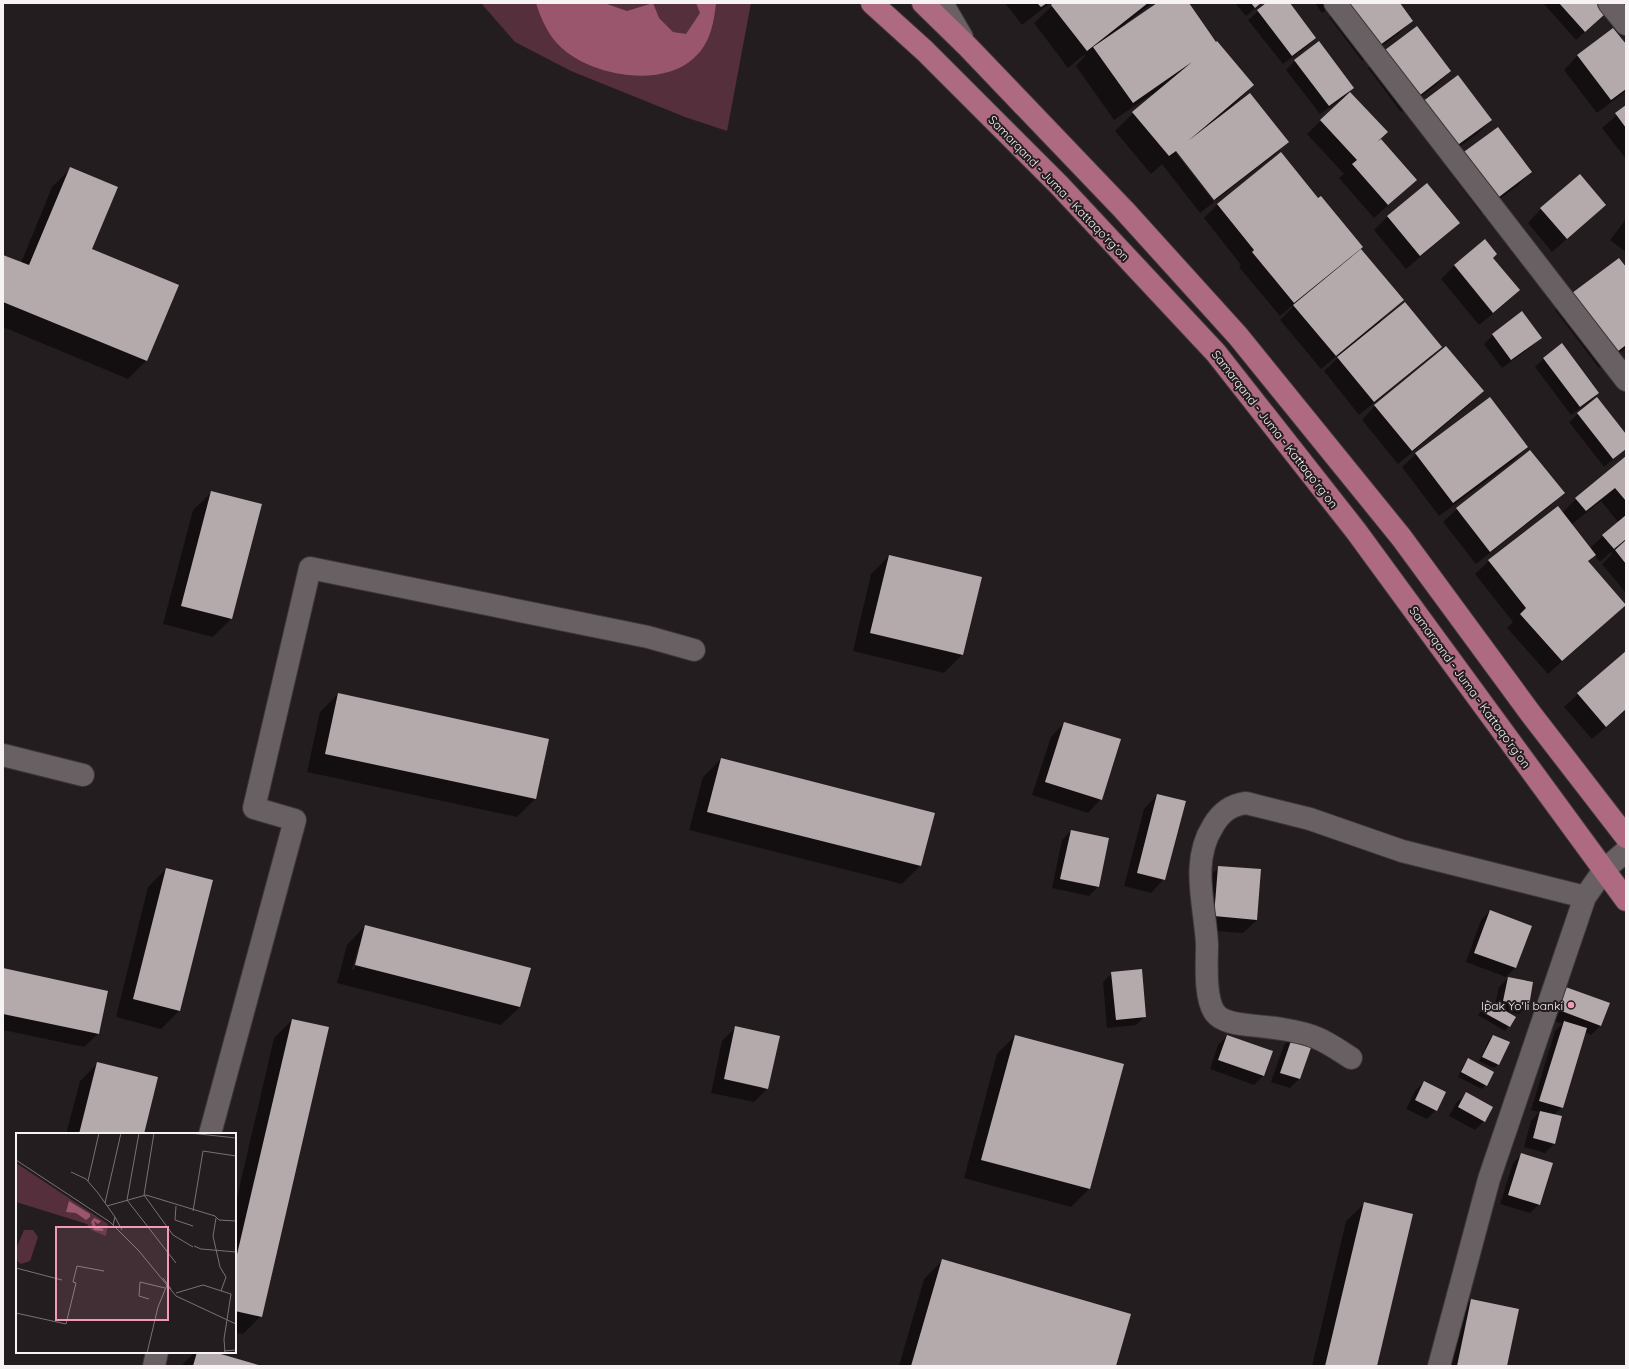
<svg xmlns="http://www.w3.org/2000/svg" width="1629" height="1369" font-family="Quicksand,sans-serif">
<style>
.green{fill:#552f3b}
.water{fill:#9a566c}
.shadow{fill:#0007;fill-rule:evenodd}
.building{fill:#b4aaac}
.lines{fill:none;stroke-linecap:round;stroke-linejoin:round}
.street-casing{stroke:#3c3738;stroke-width:24}
.primary-casing{stroke:#3c3738;stroke-width:24}
.street{stroke:#686062;stroke-width:22}
.primary{stroke:#ae6a81;stroke-width:22}
.poi-dot{fill:#f19ab4;stroke:#241d1f;stroke-width:1.5}
.labels{text-anchor:middle;dominant-baseline:central;stroke-width:4;stroke-linejoin:round;paint-order:stroke}
.street-label{font-size:12px;fill:#f7f2f4;stroke:#241d1f}
.poi-label{font-size:12px;fill:#f7f2f4;stroke:#241d1f;text-anchor:end}
.inset-road{fill:none;stroke:#787274;stroke-width:1}
.view{fill:#f19ab4;fill-opacity:0.15;stroke:#f19ab4;stroke-width:2}
.inset-edge{fill:none;stroke:#f7f2f4;stroke-width:2}
</style>
<rect width="100%" height="100%" fill="#241d1f"/>
<path class="green" d="M 481,3 L 751,3 L 727,131 L 685,117 L 571,71 L 515,42 Z"/>
<path class="water" d="M 536,3 L 604,3 L 627,11 L 653,3 L 659,18 L 673,32 L 686,34 L 700,13 L 696,3 L 716,3 C 714,23 710,44 694,58 C 660,90 583,75 555,41 C 546,30 540,16 536,3 Z"/>
<path class="shadow" d="M 1005,3 L 1050,3 L 1022,25 Z
M 1055,3 L 1152,3 L 1125,24 L 1126,25 L 1158,3 L 1188,3 L 1216,43 L 1253,85 L 1232,107 L 1287,142 L 1274,155 L 1216,200 L 1177,151 L 1176,153 L 1214,202 L 1200,213 L 1162,164 L 1151,174 L 1115,131 L 1133,113 L 1153,95 L 1152,94 L 1114,120 L 1076,66 L 1085,56 L 1084,55 L 1068,68 L 1034,23 Z
M 1235,3 L 1262,3 L 1246,16 Z
M 1268,3 L 1288,3 L 1315,38 L 1306,47 L 1283,64 L 1248,20 Z
M 1315,3 L 1336,3 L 1322,13 Z
M 1344,3 L 1399,3 L 1412,21 L 1398,34 L 1362,61 L 1329,17 Z
M 1545,3 L 1594,3 L 1595,23 L 1576,40 L 1544,4 Z
M 1613,29 L 1626,46 L 1626,91 L 1597,113 L 1564,70 L 1577,56 Z
M 1381,54 L 1450,71 L 1436,85 L 1401,112 L 1368,68 Z
M 1295,61 L 1353,88 L 1344,97 L 1320,114 L 1286,70 Z
M 1350,93 L 1380,138 L 1416,180 L 1374,218 L 1339,178 L 1344,174 L 1307,134 Z
M 1422,103 L 1491,120 L 1477,134 L 1441,160 L 1409,117 Z
M 1626,107 L 1626,159 L 1602,128 Z
M 1281,154 L 1318,200 L 1362,246 L 1350,258 L 1402,300 L 1380,321 L 1382,322 L 1441,347 L 1427,360 L 1359,415 L 1324,371 L 1339,357 L 1338,355 L 1321,369 L 1280,320 L 1293,307 L 1292,306 L 1280,316 L 1239,267 L 1241,265 L 1204,218 L 1217,205 Z
M 1462,155 L 1531,172 L 1517,186 L 1481,213 L 1448,169 Z
M 71,168 L 90,250 L 178,286 L 146,361 L 128,379 L 3,327 L 3,256 L 21,263 L 52,187 Z
M 1426,184 L 1459,223 L 1445,236 L 1406,269 L 1374,230 L 1387,217 Z
M 1605,205 L 1552,252 L 1528,223 L 1541,209 Z
M 1626,219 L 1626,252 L 1610,240 Z
M 1485,241 L 1492,258 L 1519,290 L 1505,304 L 1479,325 L 1441,279 L 1454,266 Z
M 1626,269 L 1626,348 L 1599,368 L 1555,310 L 1568,297 Z
M 1493,335 L 1540,338 L 1531,347 L 1502,368 L 1484,344 Z
M 1544,358 L 1598,393 L 1589,402 L 1571,415 L 1535,367 Z
M 1483,391 L 1469,405 L 1398,464 L 1362,420 L 1375,406 Z
M 1490,399 L 1527,447 L 1513,461 L 1439,516 L 1402,467 L 1416,454 Z
M 1578,414 L 1626,435 L 1626,449 L 1604,467 L 1569,422 Z
M 1626,458 L 1626,593 L 1602,564 L 1612,554 L 1611,552 L 1600,562 L 1594,555 L 1587,562 L 1625,605 L 1548,674 L 1507,628 L 1513,622 L 1475,574 L 1489,561 L 1562,513 L 1576,499 ZM 1601,501 L 1618,522 L 1590,548 L 1571,525 Z
M 212,492 L 231,619 L 213,637 L 163,624 L 193,510 Z
M 1563,493 L 1550,506 L 1476,564 L 1443,522 L 1457,509 Z
M 889,556 L 962,655 L 944,673 L 853,651 L 871,574 Z
M 1626,653 L 1626,710 L 1592,739 L 1564,707 L 1578,694 Z
M 338,694 L 535,799 L 517,817 L 307,772 L 320,712 Z
M 1064,723 L 1101,799 L 1088,813 L 1032,795 L 1051,737 Z
M 721,759 L 933,813 L 920,866 L 902,884 L 689,830 L 703,777 Z
M 1157,795 L 1164,879 L 1151,893 L 1124,886 L 1144,809 Z
M 1071,831 L 1098,887 L 1089,896 L 1052,888 L 1062,840 Z
M 1219,867 L 1257,920 L 1243,933 L 1201,930 L 1205,881 Z
M 166,869 L 180,1010 L 161,1029 L 116,1017 L 148,887 Z
M 1490,911 L 1515,968 L 1506,977 L 1466,962 L 1481,920 Z
M 365,926 L 520,1007 L 501,1025 L 337,983 L 347,945 ZM 359,946 L 361,946 L 354,970 L 352,969 Z
M 3,969 L 98,1034 L 84,1047 L 3,1030 Z
M 1112,973 L 1145,1016 L 1136,1025 L 1107,1028 L 1103,982 Z
M 1508,978 L 1528,1005 L 1519,1014 L 1506,1012 L 1515,1017 L 1505,1031 L 1478,1015 L 1488,1001 L 1495,1006 L 1499,987 Z
M 1552,995 L 1608,1004 L 1600,1026 L 1591,1035 L 1585,1032 L 1562,1107 L 1554,1115 L 1554,1144 L 1545,1153 L 1524,1147 L 1531,1121 L 1539,1112 L 1531,1110 L 1555,1031 L 1562,1024 L 1543,1016 Z
M 292,1020 L 261,1316 L 243,1334 L 235,1333 L 235,1206 L 274,1038 Z
M 736,1027 L 767,1089 L 754,1102 L 711,1093 L 722,1041 Z
M 1015,1036 L 1123,1065 L 1089,1189 L 1071,1207 L 964,1178 L 997,1054 Z
M 1227,1036 L 1271,1052 L 1263,1076 L 1254,1085 L 1210,1069 L 1218,1045 Z
M 1293,1036 L 1312,1043 L 1299,1079 L 1290,1088 L 1271,1082 L 1284,1045 Z
M 1493,1036 L 1498,1064 L 1494,1068 L 1479,1061 L 1489,1040 Z
M 1468,1060 L 1486,1085 L 1482,1089 L 1458,1077 L 1464,1064 Z
M 98,1063 L 143,1134 L 66,1134 L 80,1081 Z
M 1424,1082 L 1436,1110 L 1427,1119 L 1406,1109 L 1415,1091 Z
M 1466,1094 L 1484,1121 L 1475,1130 L 1449,1116 L 1457,1102 Z
M 1522,1154 L 1539,1204 L 1530,1213 L 1500,1204 L 1513,1163 Z
M 1365,1203 L 1376,1366 L 1312,1366 L 1346,1221 Z
M 943,1260 L 1115,1366 L 899,1366 L 924,1279 Z
M 1471,1300 L 1506,1366 L 1443,1366 L 1453,1319 Z
M 195,1352 L 211,1352 L 260,1366 L 181,1366 Z"/>
<path class="building" d="M 1037,3 L 1047,3 L 1041,7 Z
M 1053,3 L 1148,3 L 1087,51 L 1051,5 Z
M 1157,3 L 1189,3 L 1216,42 L 1217,41 L 1254,85 L 1188,141 L 1250,93 L 1289,142 L 1214,200 L 1176,151 L 1169,156 L 1132,112 L 1192,62 L 1133,103 L 1093,47 Z
M 1251,3 L 1261,3 L 1255,8 Z
M 1266,3 L 1290,3 L 1316,38 L 1292,56 L 1257,10 Z
M 1342,3 L 1400,3 L 1413,21 L 1376,48 Z
M 1559,3 L 1596,3 L 1605,14 L 1585,32 Z
M 1417,26 L 1451,71 L 1415,99 L 1381,53 Z
M 1613,28 L 1626,44 L 1626,89 L 1611,100 L 1577,55 Z
M 1319,41 L 1354,88 L 1329,106 L 1294,60 Z
M 1458,75 L 1492,120 L 1455,147 L 1422,102 Z
M 1350,92 L 1388,132 L 1377,142 L 1381,139 L 1417,180 L 1388,205 L 1352,164 L 1357,160 L 1320,120 Z
M 1626,105 L 1626,128 L 1615,113 Z
M 1498,127 L 1532,172 L 1495,200 L 1461,154 Z
M 1281,152 L 1318,198 L 1321,196 L 1363,247 L 1294,303 L 1252,252 L 1254,250 L 1217,204 Z
M 70,167 L 118,187 L 92,249 L 179,285 L 147,361 L 3,302 L 3,255 L 29,265 Z
M 1580,174 L 1606,205 L 1567,239 L 1540,208 Z
M 1427,183 L 1460,223 L 1420,256 L 1387,216 Z
M 1485,239 L 1497,254 L 1493,258 L 1520,290 L 1493,313 L 1454,265 Z
M 1361,249 L 1404,300 L 1336,356 L 1293,305 Z
M 1619,258 L 1626,267 L 1626,345 L 1613,355 L 1568,296 Z
M 1405,302 L 1442,347 L 1374,402 L 1337,357 Z
M 1522,311 L 1542,338 L 1511,360 L 1492,334 Z
M 1562,343 L 1599,393 L 1580,407 L 1543,358 Z
M 1446,346 L 1484,391 L 1412,451 L 1374,405 Z
M 1490,397 L 1528,447 L 1453,503 L 1415,453 Z
M 1597,397 L 1626,434 L 1626,449 L 1613,459 L 1577,413 Z
M 1530,450 L 1565,493 L 1490,552 L 1456,508 Z
M 1626,456 L 1626,501 L 1615,488 L 1586,511 L 1575,498 Z
M 211,491 L 262,504 L 232,619 L 181,606 Z
M 1558,506 L 1596,555 L 1588,561 L 1626,605 L 1562,661 L 1520,614 L 1526,608 L 1488,560 Z
M 1626,515 L 1626,539 L 1614,549 L 1602,535 Z
M 1626,540 L 1626,564 L 1615,550 Z
M 889,555 L 982,577 L 963,655 L 870,633 Z
M 1626,651 L 1626,709 L 1606,727 L 1577,693 Z
M 338,693 L 549,739 L 536,799 L 325,754 Z
M 1064,722 L 1121,739 L 1102,800 L 1045,782 Z
M 721,758 L 935,813 L 921,866 L 707,812 Z
M 1157,794 L 1186,801 L 1165,880 L 1137,873 Z
M 1071,830 L 1109,838 L 1099,887 L 1060,879 Z
M 1218,866 L 1261,869 L 1257,920 L 1214,916 Z
M 166,868 L 213,880 L 180,1011 L 133,999 Z
M 1490,910 L 1532,926 L 1516,968 L 1474,953 Z
M 365,925 L 531,968 L 520,1007 L 355,965 Z
M 3,968 L 108,991 L 99,1034 L 3,1014 Z
M 1142,969 L 1146,1017 L 1116,1020 L 1111,972 Z
M 1508,977 L 1533,982 L 1529,1006 L 1503,1001 Z
M 1560,985 L 1610,1003 L 1601,1026 L 1551,1007 Z
M 1487,1000 L 1516,1017 L 1510,1027 L 1481,1011 Z
M 292,1019 L 329,1027 L 262,1317 L 235,1311 L 235,1263 Z
M 1564,1021 L 1587,1028 L 1563,1108 L 1539,1101 Z
M 735,1026 L 780,1036 L 768,1089 L 724,1079 Z
M 1015,1035 L 1124,1064 L 1090,1189 L 981,1160 Z
M 1227,1035 L 1273,1051 L 1264,1076 L 1218,1060 Z
M 1293,1035 L 1313,1042 L 1300,1079 L 1280,1073 Z
M 1493,1035 L 1510,1042 L 1499,1065 L 1482,1057 Z
M 1468,1058 L 1494,1072 L 1487,1086 L 1461,1072 Z
M 97,1062 L 158,1077 L 144,1134 L 79,1134 Z
M 1424,1081 L 1446,1092 L 1437,1111 L 1415,1100 Z
M 1466,1092 L 1493,1107 L 1485,1122 L 1458,1107 Z
M 1540,1111 L 1562,1116 L 1555,1144 L 1533,1138 Z
M 1521,1153 L 1553,1163 L 1540,1205 L 1508,1195 Z
M 1364,1202 L 1413,1214 L 1377,1366 L 1325,1366 Z
M 942,1259 L 1131,1314 L 1116,1366 L 911,1366 Z
M 1471,1299 L 1519,1309 L 1507,1366 L 1457,1366 Z
M 197,1352 L 214,1352 L 262,1366 L 193,1366 Z"/>
<g class="lines">
<g class="street-casing">
<path id="street" d="M 942,3 L 962,37
M 1335,3 L 1626,380
M 1609,3 L 1626,24
M 3,755 L 83,775
M 1351,1058 C 1340,1051 1329,1043 1317,1038 C 1299,1030 1268,1027 1248,1025 C 1238,1024 1222,1022 1215,1013 C 1204,998 1207,962 1207,944 C 1205,905 1190,862 1213,826 C 1221,812 1231,805 1246,803 L 1310,819 L 1402,851 L 1585,897
M 210,1134 L 295,820 L 254,808 L 310,568 L 648,637 L 694,650
M 154,1366 L 157,1352
M 1439,1366 L 1489,1179 L 1585,897 L 1604,870 L 1626,851"/>
</g>
<g class="primary-casing">
<path id="primary" d="M 872,3 L 925,51 L 1059,185 L 1216,353 L 1356,531 L 1626,900
M 923,3 L 968,47 L 1124,210 L 1238,336 L 1401,537 L 1531,714 L 1626,837"/>
</g>
<use href="#street" class="street"/>
<use href="#primary" class="primary"/>
</g>
<circle class="poi-dot" cx="1571" cy="1005" r="4"/>
<g class="labels">
<g class="street-label">
<text transform="translate(1059 188) rotate(46)">Samarqand - Juma - Kattaqo‘rg‘on</text>
<text transform="translate(1275 429) rotate(52)">Samarqand - Juma - Kattaqo‘rg‘on</text>
<text transform="translate(1470 687) rotate(54)">Samarqand - Juma - Kattaqo‘rg‘on</text>
</g>
<g class="poi-label">
<text x="1563" y="1005">Ipak Yo'li banki</text>
</g>
</g>
<g transform="translate(16 1133)">
<rect width="220" height="220" fill="#241d1f"/>
<path d="M 0,30 L 92,91 L 90,103 L 75,97 L 71,91 L 0,69 ZM 8,97 L 17,97 L 22,104 L 14,128 L 5,131 L 0,127 L 0,116 Z" fill="#552f3b"/>
<path d="M 53,68 L 74,81 L 74,84 L 70,87 L 60,80 L 50,79 ZM 78,85 L 85,88 L 82,91 L 78,88 L 80,94 L 87,96 L 88,92 L 87,98 L 78,97 L 75,89 Z" fill="#9a566c"/>
<path class="inset-road" d="M 123,0 L 111,67 L 160,130M 138,0 L 128,62 L 157,102 L 177,114M 174,0 L 220,5M 0,27 L 94,89 L 123,118 L 160,163 L 220,191M 55,39 L 70,46 L 82,60 L 99,84 L 97,92M 72,48 L 83,0M 89,70 L 105,0M 91,73 L 130,62 L 199,83 L 203,87 L 220,88M 160,73 L 159,87 L 177,93M 177,78 L 187,18 L 220,23M 99,84 L 106,97M 200,85 L 197,103 L 204,134 L 210,144 L 205,158M 178,113 L 185,116 L 220,119M 0,135 L 46,147M 147,145 L 155,156M 160,160 L 187,152 L 215,161 L 208,206 L 209,220M 133,166 L 123,163 L 124,149 L 149,155M 0,180 L 50,191 L 60,150 L 57,149 L 61,133 L 88,138M 208,218 L 220,217M 131,220 L 142,174 L 151,152"/>
<path class="view" d="M 40,94 L 152,94 L 152,187 L 40,187 Z"/>
<rect width="220" height="220" class="inset-edge"/>
</g>
<rect width="1629" height="1369" fill="none" stroke="#f7f2f4" stroke-width="8"/>
</svg>
